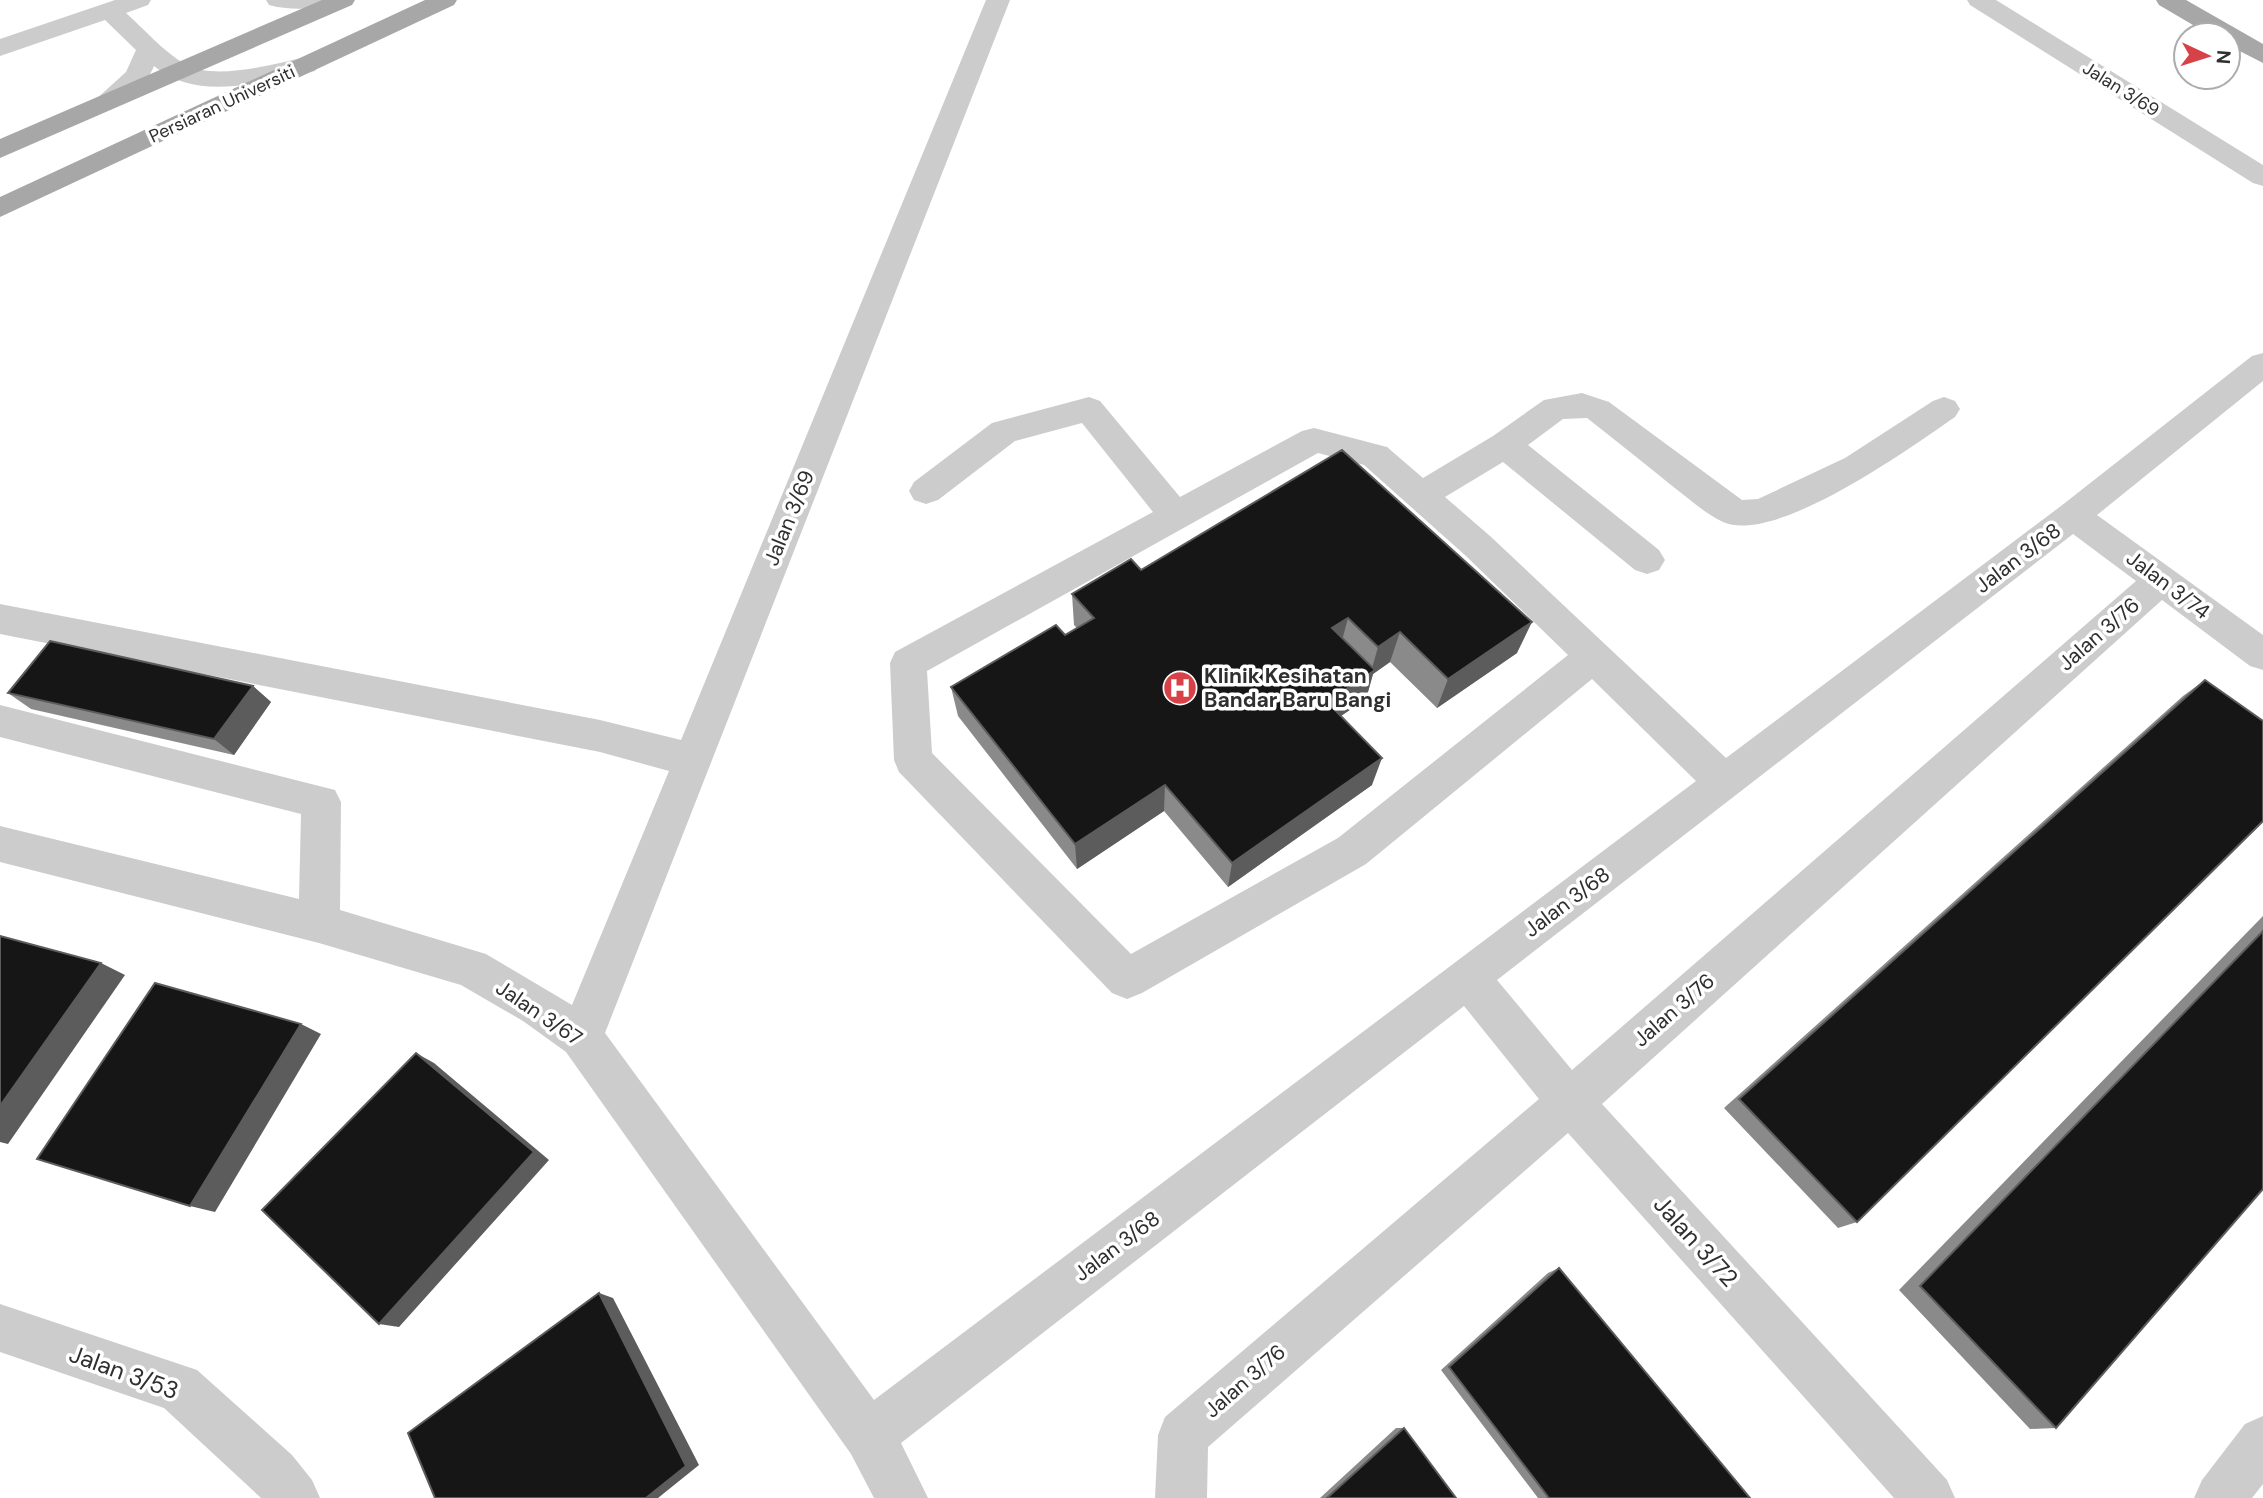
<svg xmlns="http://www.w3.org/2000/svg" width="2263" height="1498" font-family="'DM Sans',sans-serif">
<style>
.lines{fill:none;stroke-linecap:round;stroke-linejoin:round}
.minor{fill:#ccc;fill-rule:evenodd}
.major{fill:#a7a7a7;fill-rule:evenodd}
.wall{fill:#8a8a8a}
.shaded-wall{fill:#5c5c5c}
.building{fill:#161616;stroke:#5c5c5c;stroke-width:2}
.labels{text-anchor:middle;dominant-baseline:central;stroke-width:7;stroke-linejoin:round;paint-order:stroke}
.far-street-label{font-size:18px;fill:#2f2f2f;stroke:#fff}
.street-label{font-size:21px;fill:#2f2f2f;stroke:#fff}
.poi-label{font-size:21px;font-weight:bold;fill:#2f2f2f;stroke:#fff;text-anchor:start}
.near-street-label{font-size:24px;fill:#2f2f2f;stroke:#fff}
</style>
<rect width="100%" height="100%" fill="#fff"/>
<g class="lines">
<path class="minor" d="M 115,0 L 151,0 L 148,5 L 126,13 C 145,30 162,50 183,63 C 213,82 273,64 306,57 L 315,59 L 319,65 L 315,71 L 306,73 C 257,82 198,102 154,66 C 146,86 121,112 98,107 L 94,101 L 126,72 L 136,50 L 105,20 L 0,56 L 0,39 Z
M 266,0 L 333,0 L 330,5 C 312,10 287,10 269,5 Z
M 986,0 L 1010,0 L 605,1033 L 874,1400 L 1696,781 L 1592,679 L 1366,864 L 1142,993 L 1127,999 L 1112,993 L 899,772 L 894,760 L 890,663 L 895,652 L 1153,512 L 1082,423 L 1015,441 L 938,500 L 926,504 L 914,500 L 909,491 L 914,482 L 992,423 L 1089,397 L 1100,401 L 1180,497 L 1302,431 L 1314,428 L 1387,447 L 1423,478 L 1493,436 L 1544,400 L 1582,393 L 1609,402 L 1742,500 L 1758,499 L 1845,458 L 1933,401 L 1944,397 L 1955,401 L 1960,409 L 1955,417 C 1910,448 1776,545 1723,522 C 1704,513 1687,497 1671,485 C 1643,462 1615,440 1587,418 L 1563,419 L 1528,445 L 1659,550 L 1665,560 L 1659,570 L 1647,574 L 1635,570 L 1503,462 L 1445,497 L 1490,536 L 1726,758 L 2061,506 L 2252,356 L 2263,353 L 2263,381 L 2097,515 L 2263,635 L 2263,670 L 2250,666 L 2162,600 L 1602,1104 L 1947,1480 L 1955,1498 L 1894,1498 L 1568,1133 L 1208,1447 L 1207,1498 L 1155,1498 L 1158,1435 L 1165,1417 L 1539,1099 L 1464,1006 L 901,1443 L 928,1498 L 874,1498 L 851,1454 L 566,1052 L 523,1021 L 461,985 L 319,943 L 0,862 L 0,826 L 299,899 L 301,814 L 0,737 L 0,705 L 335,790 L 341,802 L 340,910 L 486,954 L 572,1005 L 669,771 L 600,752 L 0,634 L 0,604 L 600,720 L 681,740 ZM 1318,453 L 1364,465 L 1466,556 L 1568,655 L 1338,838 L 1131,954 L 932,753 L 927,671 ZM 2073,534 L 2136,581 L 1572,1070 L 1497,980 Z
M 1967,0 L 1996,0 L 2263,165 L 2263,186 L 2253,183 L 1970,5 Z
M 0,1304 L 197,1370 L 292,1455 L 312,1480 L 320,1498 L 261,1498 L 164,1408 L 0,1352 Z
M 2263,1416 L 2263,1484 L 2252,1498 L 2194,1498 L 2202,1480 L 2245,1424 Z"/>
<path class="major" d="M 322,0 L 355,0 L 352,5 L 0,158 L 0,139 Z
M 425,0 L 457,0 L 454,5 L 0,217 L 0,197 Z
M 2156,0 L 2186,0 L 2263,44 L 2263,63 L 2228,45 L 2228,35 L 2210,35 L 2159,5 Z"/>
</g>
<path class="wall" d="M 1141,570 L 1517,653 L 1437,708 L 1390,662 L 1373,674 L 1366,699 L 1341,716 L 1372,785 L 1228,887 L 1164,811 L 1077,869 L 958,716 L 951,687 L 1065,635 L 1077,628 L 1074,625 L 1072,594 Z
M 2205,680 L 1857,1222 L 1838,1228 L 1724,1108 L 2183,696 Z
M 253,686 L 271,702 L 234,755 L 31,709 L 8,693 Z
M 2263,916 L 2263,1189 L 2056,1428 L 2030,1429 L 1899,1290 Z
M 1559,1268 L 1750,1498 L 1538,1498 L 1441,1370 L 1548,1273 Z
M 1396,1428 L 1404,1428 L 1456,1498 L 1320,1498 Z"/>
<path class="shaded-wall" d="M 1348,618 L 1340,648 L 1332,628 Z
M 1532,622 L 1517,653 L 1437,708 L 1448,679 Z
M 1400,632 L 1390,662 L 1373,674 L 1366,699 L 1320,730 L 1327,702 L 1371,672 L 1378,647 Z
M 253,686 L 271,702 L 234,755 L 214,739 Z
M 1382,758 L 1372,785 L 1228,887 L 1232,863 Z
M 1165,785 L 1164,811 L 1077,869 L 1075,844 Z
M 101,963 L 125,975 L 8,1144 L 0,1142 L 0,1106 Z
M 301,1024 L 321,1034 L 215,1212 L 190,1206 Z
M 416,1053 L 434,1063 L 549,1160 L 399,1327 L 379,1324 Z
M 599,1293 L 613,1298 L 699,1465 L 658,1498 L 646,1498 Z"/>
<path class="building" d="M 1342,450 L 1532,622 L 1448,679 L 1400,632 L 1378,647 L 1348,618 L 1332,628 L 1375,670 L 1327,702 L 1382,758 L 1232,863 L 1165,785 L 1075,844 L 951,687 L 1056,625 L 1065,635 L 1094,618 L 1072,594 L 1131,559 L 1141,570 Z
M 50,641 L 253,686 L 214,739 L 8,693 Z
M 2205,680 L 2263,721 L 2263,821 L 1857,1222 L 1739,1099 Z
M 2263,931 L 2263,1189 L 2056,1428 L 1920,1286 Z
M 0,936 L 101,963 L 0,1106 Z
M 155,983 L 301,1024 L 190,1206 L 37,1159 Z
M 416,1053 L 534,1152 L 379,1324 L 262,1210 Z
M 1559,1268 L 1750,1498 L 1549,1498 L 1449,1367 Z
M 599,1293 L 686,1466 L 646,1498 L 435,1498 L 408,1433 Z
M 1404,1428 L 1456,1498 L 1327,1498 Z"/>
<defs>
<g id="hospital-disc" transform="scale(1.75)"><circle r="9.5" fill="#d64247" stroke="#fff"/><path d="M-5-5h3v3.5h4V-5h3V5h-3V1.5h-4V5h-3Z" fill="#fff"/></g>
</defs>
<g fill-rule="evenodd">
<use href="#hospital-disc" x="1180" y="688"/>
</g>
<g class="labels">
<g class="far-street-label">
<text transform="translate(2121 89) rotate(32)">Jalan 3/69</text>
<text transform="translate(222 104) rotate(-25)">Persiaran Universiti</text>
</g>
<g class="street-label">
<text transform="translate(789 518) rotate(-68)">Jalan 3/69</text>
<text transform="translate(2018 558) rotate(-37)">Jalan 3/68</text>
<text transform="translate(2168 585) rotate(37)">Jalan 3/74</text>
<text transform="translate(2099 634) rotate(-41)">Jalan 3/76</text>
<text transform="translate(1567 902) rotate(-37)">Jalan 3/68</text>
<text transform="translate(1674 1010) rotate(-41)">Jalan 3/76</text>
<text transform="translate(539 1013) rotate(34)">Jalan 3/67</text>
<text transform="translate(1117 1246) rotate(-37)">Jalan 3/68</text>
<text transform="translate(1245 1381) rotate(-41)">Jalan 3/76</text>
</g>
<g class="poi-label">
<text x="1204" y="676">Klinik Kesihatan<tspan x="1204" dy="24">Bandar Baru Bangi</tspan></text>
</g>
<g class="near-street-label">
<text transform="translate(1696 1241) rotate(48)">Jalan 3/72</text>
<text transform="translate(124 1372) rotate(20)">Jalan 3/53</text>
</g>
</g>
<g transform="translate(2207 56) rotate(94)"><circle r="33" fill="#ffffff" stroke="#acacac" stroke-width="2"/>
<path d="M0-5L12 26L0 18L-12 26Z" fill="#d64247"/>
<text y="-10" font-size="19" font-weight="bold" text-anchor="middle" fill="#2f2f2f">N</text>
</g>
</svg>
